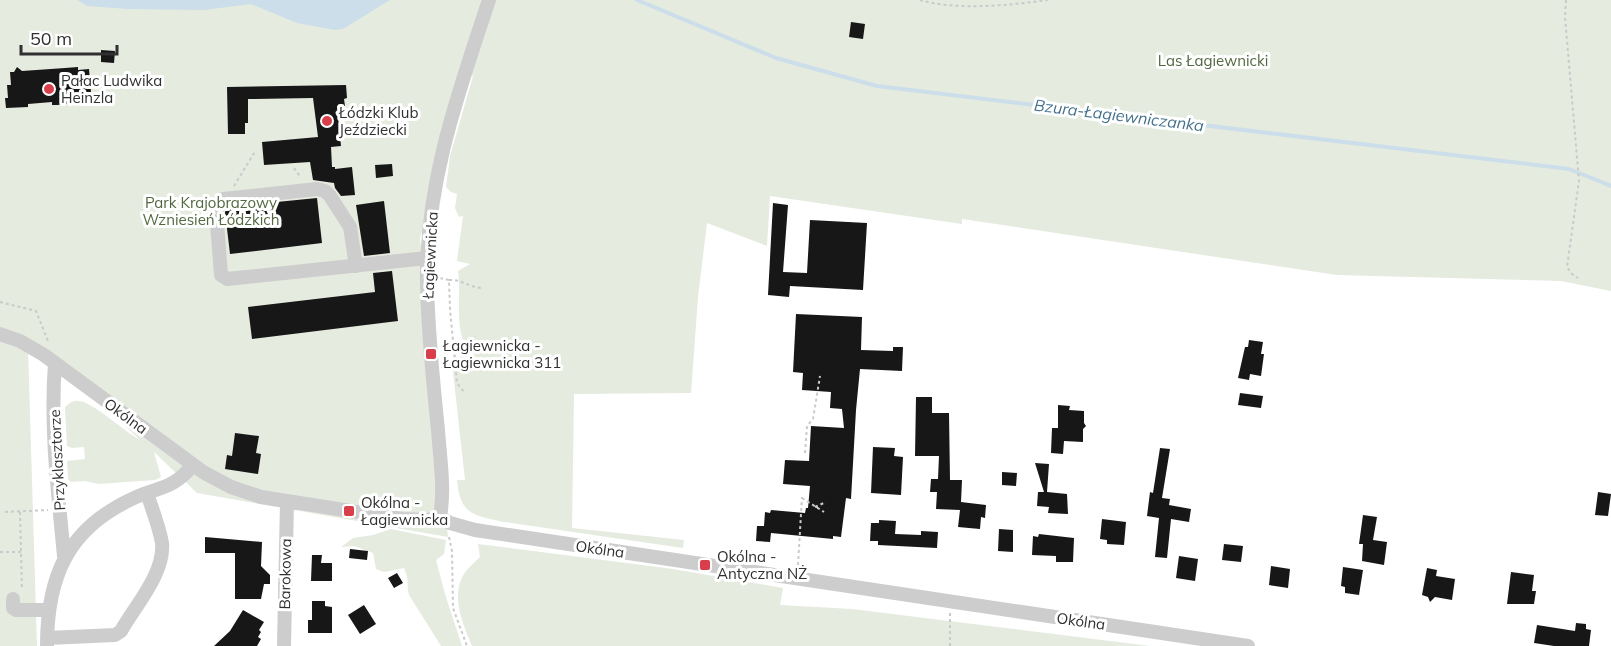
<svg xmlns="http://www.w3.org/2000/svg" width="1611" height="646" font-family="Mulish,sans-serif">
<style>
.green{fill:#e5ebdf}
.water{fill:#ccdeea}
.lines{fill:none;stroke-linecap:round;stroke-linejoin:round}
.stream{stroke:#ccdeea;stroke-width:4}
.building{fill:#171717}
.path{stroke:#cacaca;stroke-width:2;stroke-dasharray:3 3;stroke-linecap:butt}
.minor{stroke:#cdcdcd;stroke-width:14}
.poi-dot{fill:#d93f4b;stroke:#fff;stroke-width:2}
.labels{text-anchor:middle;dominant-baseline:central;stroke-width:6;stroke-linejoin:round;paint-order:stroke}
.park-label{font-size:15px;fill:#536840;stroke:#fff}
.poi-label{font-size:15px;fill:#303030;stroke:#fff;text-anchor:start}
.street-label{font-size:15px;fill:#303030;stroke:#fff}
.water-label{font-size:16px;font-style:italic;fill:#43708c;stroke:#fff}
</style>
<rect width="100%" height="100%" fill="#fff"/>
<path class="green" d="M 0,0 L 1611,0 L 1611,291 L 1561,281 L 1337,275 L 962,219 L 962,224 L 770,196 L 767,246 L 707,223 L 698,297 L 691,393 L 574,394 L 572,528 L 684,540 L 683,548 L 504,522 C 473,515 460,515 457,480 L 465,480 L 452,363 L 459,363 L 460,357 L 469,350 C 453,333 462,293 458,271 L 470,264 L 457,261 L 463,216 L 459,217 L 455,208 L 457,194 L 451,192 L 446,187 L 450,156 L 473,76 L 470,75 L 420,238 L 448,537 L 197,493 L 154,452 L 161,477 L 155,480 L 98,484 L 85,481 L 71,482 L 68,479 L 67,461 L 85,459 L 84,447 L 72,448 L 67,446 L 65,407 C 69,404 73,400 78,401 C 93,401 124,432 139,439 L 45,350 L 28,348 L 37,646 L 0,646 Z
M 391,529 L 446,540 L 444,554 L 436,560 L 445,594 L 462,646 L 441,646 L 409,595 C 406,582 410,582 404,568 L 384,572 L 376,569 L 373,553 L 354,546 L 341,547 L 353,538 L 373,535 Z
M 478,544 L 673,569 L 783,588 L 780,605 L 852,609 L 1150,646 L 472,646 C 463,624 449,594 466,571 C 470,566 475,562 480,557 Z"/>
<path class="water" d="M 77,0 L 390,0 L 343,29 L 335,30 L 297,23 L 251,4 L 204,10 L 128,9 L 87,6 Z"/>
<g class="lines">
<path class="stream" d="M 637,0 L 776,58 L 877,86 L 1569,169 L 1611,186"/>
</g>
<path class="building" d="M 851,22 L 865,24 L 863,39 L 849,37 Z
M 101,50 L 115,51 L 114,63 L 101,62 Z
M 17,67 L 22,71 L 65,68 L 78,67 L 78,70 L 89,69 L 91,92 L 87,92 L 88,102 L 57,105 L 52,105 L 52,102 L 28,104 L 28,107 L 6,108 L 5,98 L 8,98 L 7,85 L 11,85 L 10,72 L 14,72 Z
M 346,85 L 347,98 L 344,99 L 345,106 L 337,106 L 341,146 L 331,147 L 332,167 L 335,167 L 335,169 L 352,167 L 355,195 L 341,196 L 335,188 L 334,183 L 313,180 L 310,162 L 264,165 L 262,142 L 318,137 L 313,98 L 248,99 L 248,123 L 245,123 L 245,134 L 228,134 L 227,87 Z
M 392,164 L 393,176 L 376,178 L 375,165 Z
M 317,198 L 322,243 L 230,254 L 225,212 L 228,207 Z
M 384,201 L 390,253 L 364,256 L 356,205 Z
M 773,203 L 788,205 L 783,272 L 807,273 L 810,220 L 867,223 L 863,290 L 790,286 L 789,297 L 768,295 Z
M 392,271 L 398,321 L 252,339 L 248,307 L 375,292 L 373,273 Z
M 796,314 L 862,317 L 861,350 L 893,351 L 893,347 L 903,347 L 902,371 L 860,369 L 856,410 L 851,499 L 846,498 L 841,537 L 833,536 L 833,539 L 771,533 L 770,542 L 756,541 L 757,526 L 764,526 L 765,512 L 770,513 L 771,510 L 805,513 L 806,508 L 808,508 L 810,486 L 783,484 L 785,460 L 809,461 L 811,426 L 844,428 L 842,409 L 830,408 L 831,392 L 802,390 L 803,373 L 793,372 Z
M 1249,340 L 1263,342 L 1261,354 L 1264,354 L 1261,376 L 1250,374 L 1249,380 L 1238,378 L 1245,347 L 1248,347 Z
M 1240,393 L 1263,396 L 1261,408 L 1238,405 Z
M 916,397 L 932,397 L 932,413 L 949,413 L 950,480 L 962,480 L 961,502 L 986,505 L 985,518 L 981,517 L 980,529 L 958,527 L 960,510 L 936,509 L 937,492 L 930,492 L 931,479 L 938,479 L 939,456 L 915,456 Z
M 1058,405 L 1070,406 L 1069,410 L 1084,411 L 1084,423 L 1086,426 L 1083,429 L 1083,442 L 1064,441 L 1063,454 L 1051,453 L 1052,428 L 1058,428 Z
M 235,433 L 259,436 L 256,453 L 261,454 L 258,474 L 225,469 L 227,455 L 232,456 Z
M 873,447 L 895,448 L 894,456 L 903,457 L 901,495 L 871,493 Z
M 1160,448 L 1170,449 L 1162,498 L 1170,499 L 1169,505 L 1191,509 L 1189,522 L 1171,519 L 1167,558 L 1155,557 L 1159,518 L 1147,516 L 1150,492 L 1153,493 Z
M 1035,463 L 1049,464 L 1047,492 L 1067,494 L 1068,514 L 1048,513 L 1049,507 L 1037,506 L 1038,492 L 1044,492 Z
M 1002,472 L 1017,473 L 1016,486 L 1002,485 Z
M 1598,492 L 1611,494 L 1608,516 L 1595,515 Z
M 1363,515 L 1377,517 L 1373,540 L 1387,542 L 1384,565 L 1362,561 L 1363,544 L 1359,544 Z
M 1102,519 L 1126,522 L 1124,545 L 1107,544 L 1107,540 L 1100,539 Z
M 879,520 L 896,521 L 895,534 L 921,535 L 921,531 L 938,532 L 937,548 L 878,545 L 878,541 L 870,541 L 871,523 L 879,523 Z
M 999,529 L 1013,530 L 1013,552 L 998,551 Z
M 1039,534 L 1074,538 L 1073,562 L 1056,562 L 1056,556 L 1032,555 L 1033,536 L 1038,537 Z
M 205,537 L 262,542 L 261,566 L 270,575 L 270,584 L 264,584 L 261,599 L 235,599 L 235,553 L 205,553 Z
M 1224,544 L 1243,546 L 1241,562 L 1222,560 Z
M 350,549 L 368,551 L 367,560 L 349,558 Z
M 312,555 L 322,555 L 321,563 L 332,563 L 332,581 L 311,581 Z
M 1179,556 L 1198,559 L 1195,581 L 1176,578 Z
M 1271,566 L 1290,569 L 1288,588 L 1269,585 Z
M 1343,567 L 1363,570 L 1359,595 L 1345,593 L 1345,587 L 1341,586 Z
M 1427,568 L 1437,570 L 1436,576 L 1455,579 L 1452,600 L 1435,597 L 1430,602 L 1428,597 L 1422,595 Z
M 1511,572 L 1534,575 L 1532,591 L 1536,591 L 1534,604 L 1507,604 Z
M 397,573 L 403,583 L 394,588 L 388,578 Z
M 312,601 L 325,601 L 325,606 L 332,607 L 332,633 L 308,633 L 308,620 L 312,620 Z
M 364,605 L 376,624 L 360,634 L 348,615 Z
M 243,610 L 264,622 L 259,630 L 261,632 L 258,637 L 261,639 L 257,646 L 214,646 L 230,631 Z
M 1576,623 L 1586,624 L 1586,629 L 1591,630 L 1589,646 L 1554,646 L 1534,643 L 1537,625 L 1575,631 Z"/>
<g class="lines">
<path class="path" d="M 920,0 C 957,11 1011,5 1048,0
M 1566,0 L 1565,17 L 1579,181 L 1567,267 L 1572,274 L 1578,278
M 294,168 L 301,178
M 234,186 L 256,150
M 440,278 L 449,280 L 450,309 L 457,383 L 464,392
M 449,280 C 461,279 469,287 481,288
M 0,302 L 36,311 L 48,341
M 454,358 L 458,352 L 475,336
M 805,453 L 807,426 L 813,419 L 820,376
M 802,498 L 824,512
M 815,507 L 826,502
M 5,512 L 48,510
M 20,512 L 22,590
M 449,537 L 452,551 L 453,608 L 467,646
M 0,552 L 21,552
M 798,565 L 802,497
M 950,613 L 950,646"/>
<path class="minor" d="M 356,266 L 350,227 L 330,196 L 325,191 L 317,189 L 223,199 L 216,210 L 221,275 L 227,279 L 427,258
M 0,334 L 20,341 L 44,355 L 203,472 L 231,487 L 261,497 L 402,519 L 427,520 L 440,517 L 450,523 L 475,530 L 1248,646
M 55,363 C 50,427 58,492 64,556
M 440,517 C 445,488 440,459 438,430 C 433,382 428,333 427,284 C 425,185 458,93 489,0
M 13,599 L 13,608 L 16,610 L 47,610
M 47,638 L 115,635 L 121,631 C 135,606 165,573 162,543 C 159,526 152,509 147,493
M 47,646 C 47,576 68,528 134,498 C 161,486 172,490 193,465
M 284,646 L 287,501"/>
</g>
<g class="poi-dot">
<circle cx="49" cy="89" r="6"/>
<circle cx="327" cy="121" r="6"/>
<rect x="425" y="348" width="12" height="12" rx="3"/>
<rect x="343" y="505" width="12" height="12" rx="3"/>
<rect x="699" y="559" width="12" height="12" rx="3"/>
</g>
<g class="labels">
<g class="park-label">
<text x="1213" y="60">Las Łagiewnicki</text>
<text x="211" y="202">Park Krajobrazowy<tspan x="211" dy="17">Wzniesień Łódzkich</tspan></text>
</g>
<g class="poi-label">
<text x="61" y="80">Pałac Ludwika<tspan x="61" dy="17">Heinzla</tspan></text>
<text x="339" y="112">Łódzki Klub<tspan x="339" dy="17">Jeździecki</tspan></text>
<text x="443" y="345">Łagiewnicka -<tspan x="443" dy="17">Łagiewnicka 311</tspan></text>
<text x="361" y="502">Okólna -<tspan x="361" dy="17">Łagiewnicka</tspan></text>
<text x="717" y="556">Okólna -<tspan x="717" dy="17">Antyczna NŻ</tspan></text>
</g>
<g class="street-label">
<text transform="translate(430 255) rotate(-87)">Łagiewnicka</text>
<text transform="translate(126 416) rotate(36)">Okólna</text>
<text transform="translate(57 460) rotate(-93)">Przyklasztorze</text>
<text transform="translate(600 549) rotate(8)">Okólna</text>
<text transform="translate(285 574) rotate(-89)">Barokowa</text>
<text transform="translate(1081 621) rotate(8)">Okólna</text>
</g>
<g class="water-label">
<text transform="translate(1119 115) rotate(7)">Bzura-Łagiewniczanka</text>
</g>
</g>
<path d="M21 45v9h96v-9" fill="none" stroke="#303030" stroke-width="3"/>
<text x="30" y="45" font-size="18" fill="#303030" stroke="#ffffff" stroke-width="4.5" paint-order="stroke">50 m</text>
</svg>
